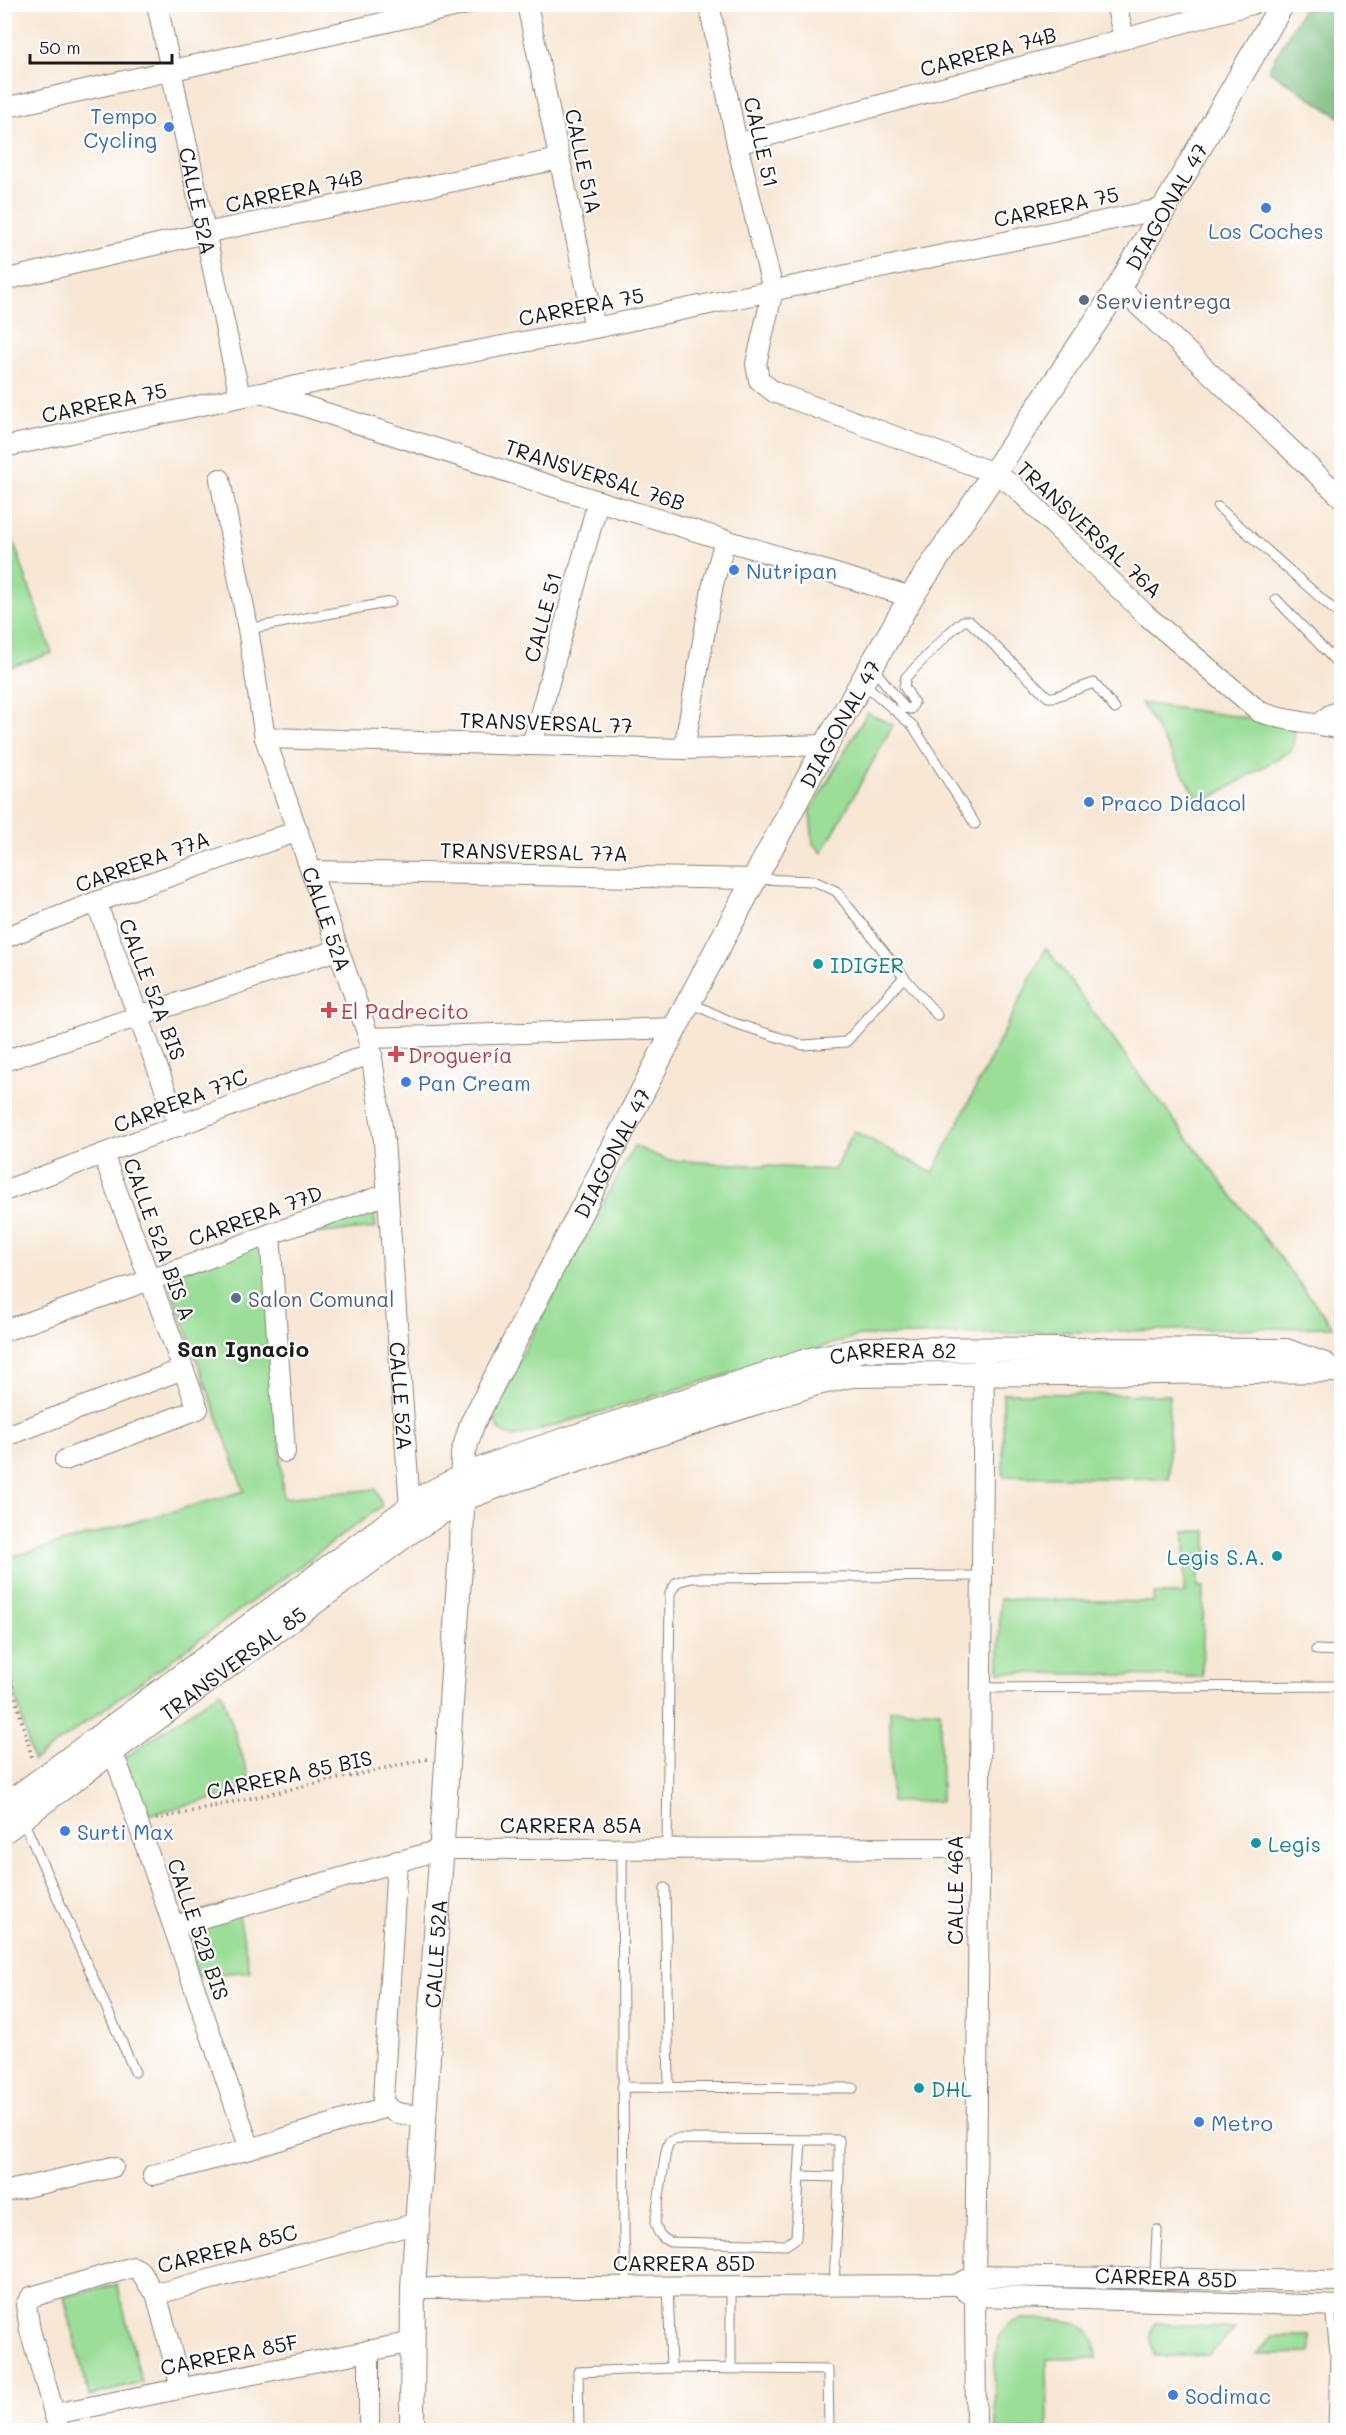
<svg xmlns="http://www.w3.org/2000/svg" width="1346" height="2435" font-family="Mali,sans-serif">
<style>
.green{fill:#9ade97;stroke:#5b7d5a;stroke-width:1.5}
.forest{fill:#7bbd80;stroke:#4c6c4e;stroke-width:1.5}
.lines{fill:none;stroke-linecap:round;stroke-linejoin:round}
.service-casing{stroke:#8a8278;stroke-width:11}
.minor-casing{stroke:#8a8278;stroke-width:22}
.tertiary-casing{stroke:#8a8278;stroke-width:26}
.path{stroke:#8a8278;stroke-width:4;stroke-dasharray:1.5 4.5;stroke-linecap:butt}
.service{stroke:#fff;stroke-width:9}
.minor{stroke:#fff;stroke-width:20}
.tertiary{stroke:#fff;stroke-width:24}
.shop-dot{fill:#3f7fe0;stroke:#fff;stroke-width:2}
.service-dot{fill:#5c6f8a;stroke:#fff;stroke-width:2}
.culture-dot{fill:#0f9aa8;stroke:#fff;stroke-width:2}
.health-dot{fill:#e0444e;stroke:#fff;stroke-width:2}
.labels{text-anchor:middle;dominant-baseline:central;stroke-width:4.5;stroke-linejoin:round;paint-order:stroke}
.street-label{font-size:21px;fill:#1c1c1c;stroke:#fff}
.shop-label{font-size:21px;fill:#366cbe;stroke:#fff;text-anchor:start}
.service-label{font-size:21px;fill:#4e5e75;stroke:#fff;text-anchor:start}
.culture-label{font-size:21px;fill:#0d838f;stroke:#fff;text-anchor:start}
.health-label{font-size:21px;fill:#be3a42;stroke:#fff;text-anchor:start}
.neighbourhood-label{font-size:22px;font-weight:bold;fill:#1c1c1c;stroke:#fff}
</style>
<rect width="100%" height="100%" fill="#fff"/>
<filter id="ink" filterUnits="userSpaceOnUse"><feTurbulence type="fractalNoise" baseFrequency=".0167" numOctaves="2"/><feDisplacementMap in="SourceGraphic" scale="12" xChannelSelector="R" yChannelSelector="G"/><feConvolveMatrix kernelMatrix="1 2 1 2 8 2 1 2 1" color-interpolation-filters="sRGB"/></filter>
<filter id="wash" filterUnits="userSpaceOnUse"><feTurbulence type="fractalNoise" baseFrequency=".008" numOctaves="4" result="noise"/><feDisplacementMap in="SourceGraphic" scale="24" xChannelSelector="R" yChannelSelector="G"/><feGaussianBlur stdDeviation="1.35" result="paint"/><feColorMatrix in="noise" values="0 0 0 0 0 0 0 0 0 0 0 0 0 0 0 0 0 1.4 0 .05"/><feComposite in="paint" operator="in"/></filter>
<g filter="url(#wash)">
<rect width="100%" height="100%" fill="#f7e7d4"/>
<path class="green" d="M 13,540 L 52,653 L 5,669 L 5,543 Z
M 1141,703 L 1284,723 L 1295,730 L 1292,750 L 1201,804 Z
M 867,713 L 893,725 L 822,853 L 813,844 L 810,812 Z
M 1046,948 L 1140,1076 L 1333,1327 L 859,1336 L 515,1437 C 499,1433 495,1428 494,1412 L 537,1325 L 634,1146 L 667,1160 L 834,1170 L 854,1131 L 933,1173 Z
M 373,1203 L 376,1228 L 269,1238 L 283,1498 L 376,1489 L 382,1506 L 33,1761 L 5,1656 L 4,1559 L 244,1491 L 167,1277 L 269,1238 Z
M 1003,1393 L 1169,1395 L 1169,1479 L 1003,1476 Z
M 1185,1531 L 1207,1531 L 1207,1562 L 1198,1563 L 1198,1587 L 1204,1587 L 1202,1677 L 999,1672 L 1000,1599 L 1153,1602 L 1154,1594 L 1184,1594 Z
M 221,1691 L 253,1789 L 142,1816 L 121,1760 Z
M 890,1710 L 940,1710 L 941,1801 L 891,1802 Z
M 236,1901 L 250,1971 L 197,1976 L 177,1919 Z
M 117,2284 L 142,2383 L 89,2396 L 64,2297 Z
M 1020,2319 C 1043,2320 1082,2314 1093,2339 C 1096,2345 1096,2352 1097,2358 L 1047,2359 L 1048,2430 L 996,2430 C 996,2404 988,2344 1007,2326 C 1010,2323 1016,2321 1020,2319 Z
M 1155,2323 L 1235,2329 L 1208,2355 L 1155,2357 C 1152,2345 1148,2334 1155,2323 Z
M 1273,2336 L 1310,2336 L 1311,2353 L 1257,2354 Z"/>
<path class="forest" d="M 1305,5 L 1341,5 L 1341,118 L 1268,70 Z"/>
</g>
<g filter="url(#ink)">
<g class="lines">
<g class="service-casing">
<path id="service" d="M 1218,507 L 1342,617
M 1276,599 L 1342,668
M 248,629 L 391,602
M 873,668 L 905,708 L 911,709 L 914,703 L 904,686 L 906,677 L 951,631 L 963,621 L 969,621 L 1048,697 L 1054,697 L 1094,683 L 1115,709
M 862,682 L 913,726 L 975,824
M 757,879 L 814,881 L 836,891 L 904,977 L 937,1015
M 691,1003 L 734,1023 L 803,1045 L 846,1042 L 904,977
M 1316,1650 L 1342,1651
M 981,1688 L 1342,1686
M 22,1818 L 135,2072
M 622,1848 L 624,2237 L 627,2286
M 667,1848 L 670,1593 L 677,1582 L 691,1578 L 981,1576
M 665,1888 L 669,2086
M 622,2087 L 853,2088
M 676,2139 L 839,2140 L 839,2177 L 799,2176 L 796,2238 L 786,2245 L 670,2242 C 660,2237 658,2233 655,2223 L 666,2151 L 669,2142 Z
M 799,2176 L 801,2140
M 1155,2278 L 1157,2230
M 668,2286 L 671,2368
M 731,2286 L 731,2368
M 834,2287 L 839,2177
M 1330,2306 L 1335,2354 L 1333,2430
M 579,2430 L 578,2372 L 671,2368 L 828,2370 L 829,2430"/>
</g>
<g class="minor-casing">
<g id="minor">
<path id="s1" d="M 157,4 L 240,397"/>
<path d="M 527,4 L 595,328"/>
<path d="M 709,4 L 737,144 L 773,290 L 756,364 L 759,380 L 774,392 L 994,473 L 1014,486 L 1146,615 L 1260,712 L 1280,718 L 1342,729"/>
<path d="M 1116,4 L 1124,38"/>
<path d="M 4,108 L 467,4"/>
<path d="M 737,144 L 1252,4"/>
<path d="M 4,280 L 205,233 L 559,159"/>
<path d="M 1119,287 L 1342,498"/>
<path d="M 267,394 L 598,501 L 911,597"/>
<path d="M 4,447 L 240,397 L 595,328 L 1166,208"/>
<path id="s2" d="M 220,479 L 248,629 L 265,738 L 369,1038 L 384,1141 L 410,1507"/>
<path d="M 1320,724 L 1330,715 L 1342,710"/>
<path d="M 265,738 L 684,749 L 826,745"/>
<path d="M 532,745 L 598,501"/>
<path d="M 684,749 L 713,584 L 725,540"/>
<path d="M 312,871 L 755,879"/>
<path d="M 96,902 L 179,1126"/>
<path d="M 4,938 L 96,902 L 298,831"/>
<path d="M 369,1038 L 675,1028"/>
<path d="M 4,1061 L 337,950"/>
<path d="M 4,1191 L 372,1053"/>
<path d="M 270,1234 L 285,1452"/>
<path d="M 4,1331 L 167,1274 L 270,1234 L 388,1194"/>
<path d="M 4,1437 L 183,1369"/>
<path d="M 65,1460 L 198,1409 L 103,1154"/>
<path d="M 111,1752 L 119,1768 L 250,2149"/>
<path d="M 397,1861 L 383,2100 C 390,2117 409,2114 424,2116"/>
<path d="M 174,1926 L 442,1849 L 978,1848"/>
<path d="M 153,2175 L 250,2149 L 386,2107"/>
<path d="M 4,2192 L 113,2167"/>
<path d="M 413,2288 L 955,2285 L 975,2276 L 1342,2281"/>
<path d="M 965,2291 L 975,2296 L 1342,2306"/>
<path d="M 156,2293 L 181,2388"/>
<path d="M 369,2350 L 369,2430"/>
<path d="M 54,2414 L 413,2342"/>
<path d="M 59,2430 L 30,2330 L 26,2305 L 31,2297 L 133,2267 C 149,2272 144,2294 164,2292 L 418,2223"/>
<path d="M 976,2430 L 975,2296 L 984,1359"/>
</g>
</g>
<g class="tertiary-casing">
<g id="tertiary">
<path id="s3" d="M 4,1807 L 427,1495 L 462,1477 L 510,1458 L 810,1360 L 866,1349 L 1286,1351 L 1325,1365"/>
<path id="s4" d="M 4,1831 L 408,1533 L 462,1499 L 502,1484 L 813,1384 L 851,1375 L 1342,1370"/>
<path id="s5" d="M 412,2430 L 413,2288 L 461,1549 L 463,1454 L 472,1424 L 675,1028 L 826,745 L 911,597 L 1119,287 L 1282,4"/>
</g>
</g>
<path class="path" d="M 4,1657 L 33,1761
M 156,1819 L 427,1759
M 4,2341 L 15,2339"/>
<use href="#service" class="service"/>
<use href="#minor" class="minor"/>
<use href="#tertiary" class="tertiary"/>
</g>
</g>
<g class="shop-dot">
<circle cx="169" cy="127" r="6"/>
<circle cx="1266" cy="208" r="6"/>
<circle cx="734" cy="570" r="6"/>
<circle cx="1089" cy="802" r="6"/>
<circle cx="406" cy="1082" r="6"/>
<circle cx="65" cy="1831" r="6"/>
<circle cx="1199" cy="2122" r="6"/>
<circle cx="1173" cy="2395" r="6"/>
</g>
<g class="service-dot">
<circle cx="1084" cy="300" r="6"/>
<circle cx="236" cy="1298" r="6"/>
</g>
<g class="culture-dot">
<circle cx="818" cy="964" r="6"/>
<circle cx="1277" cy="1556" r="6"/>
<circle cx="1256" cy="1843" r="6"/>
<circle cx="919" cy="2088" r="6"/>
</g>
<g class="health-dot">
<path d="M326 1001h6v6h6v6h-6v6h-6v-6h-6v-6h6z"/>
<path d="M393 1045h6v6h6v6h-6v6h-6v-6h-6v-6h6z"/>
</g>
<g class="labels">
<g class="street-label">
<text transform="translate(988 51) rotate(-15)">CARRERA 74B</text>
<text transform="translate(762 142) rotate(77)">CALLE 51</text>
<text transform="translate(584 161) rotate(78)">CALLE 51A</text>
<text transform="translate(294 190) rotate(-12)">CARRERA 74B</text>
<text stroke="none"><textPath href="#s1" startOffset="201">CALLE 52A</textPath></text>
<text transform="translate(1056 206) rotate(-12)">CARRERA 75</text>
<text stroke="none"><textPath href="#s5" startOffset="2412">DIAGONAL 47</textPath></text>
<text transform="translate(581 306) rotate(-11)">CARRERA 75</text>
<text transform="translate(104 402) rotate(-12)">CARRERA 75</text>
<text transform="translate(595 474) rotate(18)">TRANSVERSAL 76B</text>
<text transform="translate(1090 529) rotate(43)">TRANSVERSAL 76A</text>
<text transform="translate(542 617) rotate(-75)">CALLE 51</text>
<text transform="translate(546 722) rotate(2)">TRANSVERSAL 77</text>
<text stroke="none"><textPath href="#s5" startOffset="1800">DIAGONAL 47</textPath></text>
<text transform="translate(534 851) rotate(1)">TRANSVERSAL 77A</text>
<text transform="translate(142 861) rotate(-20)">CARRERA 77A</text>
<text stroke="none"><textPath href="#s2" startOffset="454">CALLE 52A</textPath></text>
<text transform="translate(153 989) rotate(69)">CALLE 52A BIS</text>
<text transform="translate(180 1100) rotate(-21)">CARRERA 77C</text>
<text stroke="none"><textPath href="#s5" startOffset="1314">DIAGONAL 47</textPath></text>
<text transform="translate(255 1215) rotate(-20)">CARRERA 77D</text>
<text transform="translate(160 1239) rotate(70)">CALLE 52A BIS A</text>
<text stroke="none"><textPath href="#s3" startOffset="1016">CARRERA 82</textPath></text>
<text stroke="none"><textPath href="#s2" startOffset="940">CALLE 52A</textPath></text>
<text stroke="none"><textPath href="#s4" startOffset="284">TRANSVERSAL 85</textPath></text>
<text transform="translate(289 1774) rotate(-12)">CARRERA 85 BIS</text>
<text x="571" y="1824">CARRERA 85A</text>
<text transform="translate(954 1890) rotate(-90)">CALLE 46A</text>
<text transform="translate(199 1929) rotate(71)">CALLE 52B BIS</text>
<text stroke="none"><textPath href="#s5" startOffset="477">CALLE 52A</textPath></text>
<text transform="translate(227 2248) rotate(-14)">CARRERA 85C</text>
<text x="684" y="2262">CARRERA 85D</text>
<text transform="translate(1166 2277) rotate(2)">CARRERA 85D</text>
<text transform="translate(229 2354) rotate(-11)">CARRERA 85F</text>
</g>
<g class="shop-label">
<text x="157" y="115" text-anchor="end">Tempo<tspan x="157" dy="24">Cycling</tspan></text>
<text x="1266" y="230" text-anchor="middle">Los Coches</text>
<text x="746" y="570">Nutripan</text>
<text x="1101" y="802">Praco Didacol</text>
<text x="418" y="1082">Pan Cream</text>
<text x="77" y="1831">Surti Max</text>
<text x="1211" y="2122">Metro</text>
<text x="1185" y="2395">Sodimac</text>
</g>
<g class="service-label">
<text x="1096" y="300">Servientrega</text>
<text x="248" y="1298">Salon Comunal</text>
</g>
<g class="culture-label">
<text x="830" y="964">IDIGER</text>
<text x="1265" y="1556" text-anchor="end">Legis S.A.</text>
<text x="1268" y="1843">Legis</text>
<text x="931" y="2088">DHL</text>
</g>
<g class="health-label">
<text x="341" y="1010">El Padrecito</text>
<text x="408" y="1054">Droguería</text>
</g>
<g class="neighbourhood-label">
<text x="243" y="1348">San Ignacio</text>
</g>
</g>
<rect width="1346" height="2435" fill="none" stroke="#fff" stroke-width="24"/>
<path d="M30 54v9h142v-9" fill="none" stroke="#1c1c1c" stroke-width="3"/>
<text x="39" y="54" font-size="18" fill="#1c1c1c" stroke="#ffffff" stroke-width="4.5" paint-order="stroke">50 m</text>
</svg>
